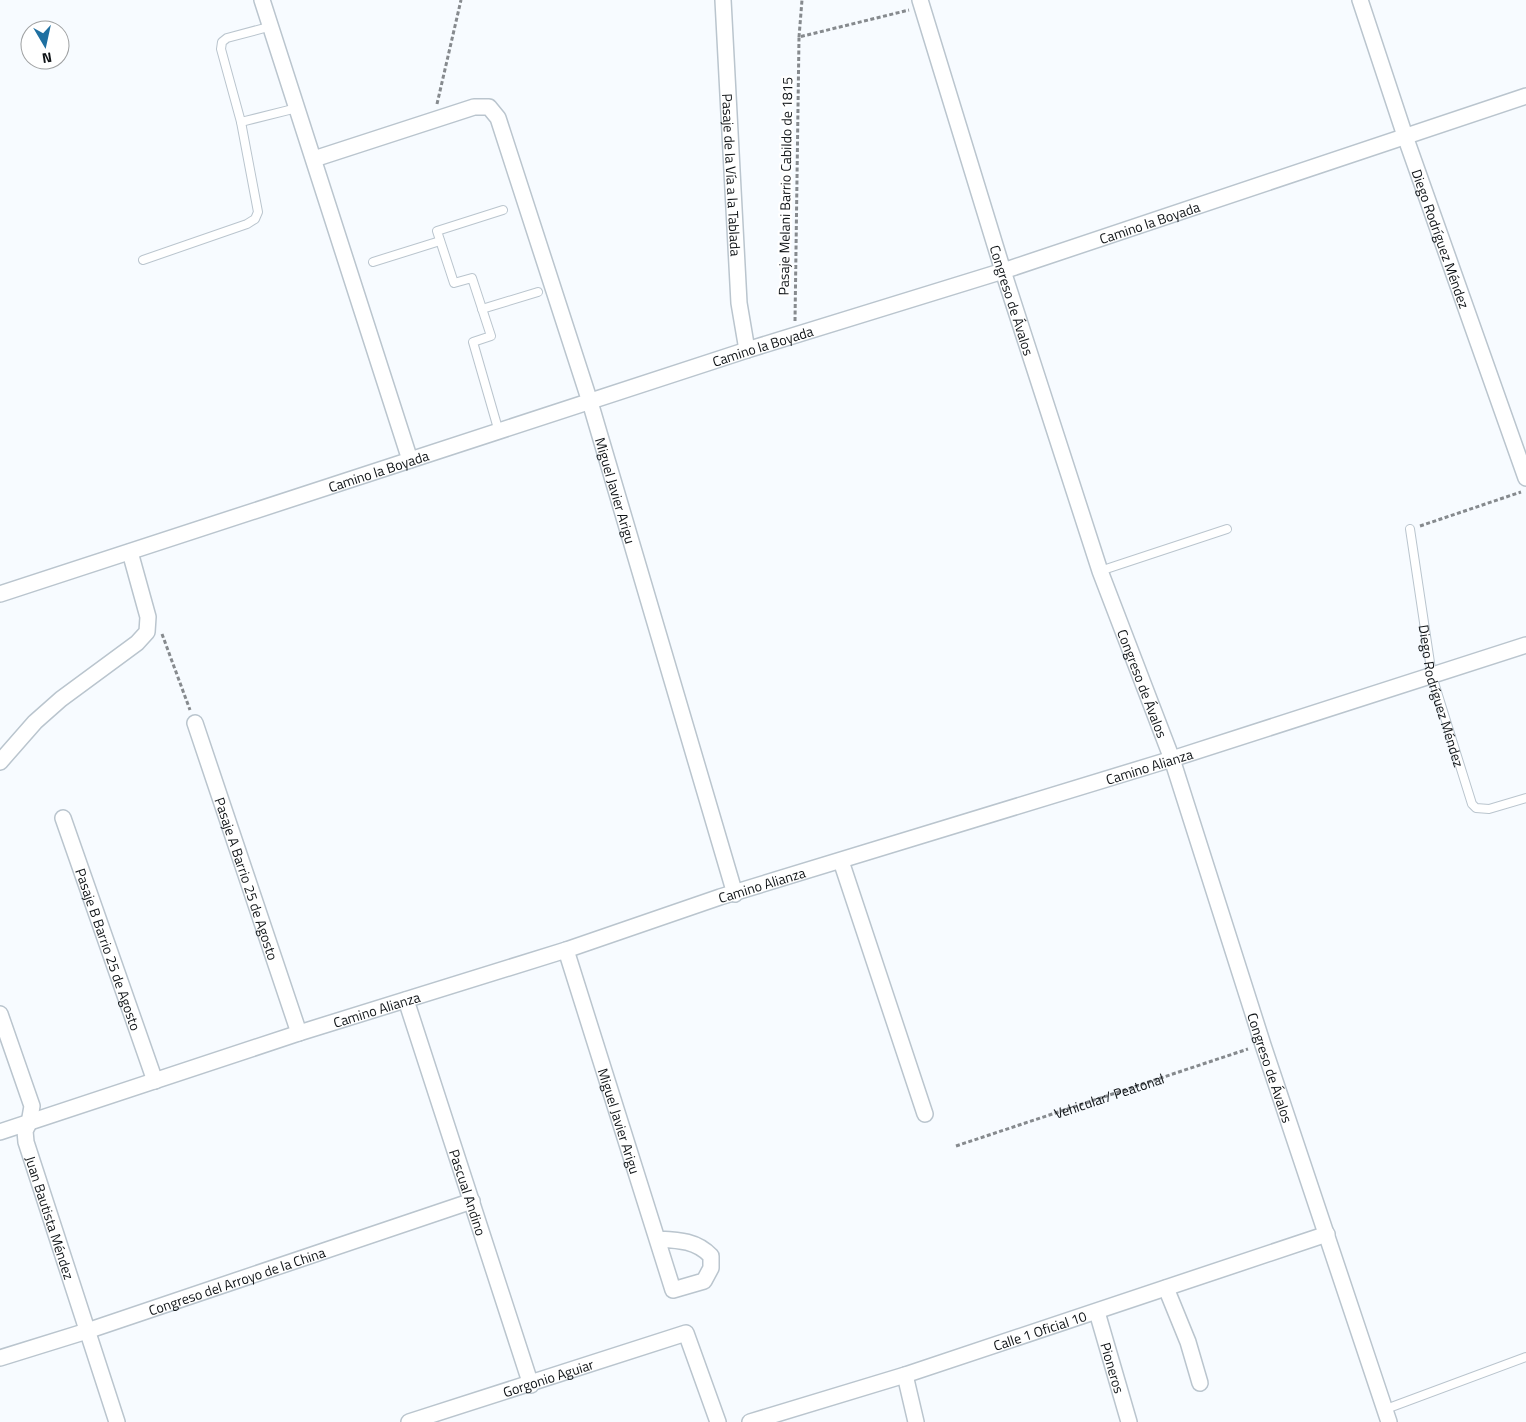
<svg xmlns="http://www.w3.org/2000/svg" width="1526" height="1422" font-family="'Titillium Web',sans-serif">
<style>
.lines{fill:none;stroke-linecap:round;stroke-linejoin:round}
.service-casing{stroke:#bac5ce;stroke-width:10}
.minor-casing{stroke:#bac5ce;stroke-width:18}
.path{stroke:#868a8e;stroke-width:3;stroke-dasharray:4 2.5;stroke-linecap:butt}
.service{stroke:#fff;stroke-width:8}
.minor{stroke:#fff;stroke-width:15}
.labels{text-anchor:middle;dominant-baseline:central;stroke-width:4.5;stroke-linejoin:round;paint-order:stroke}
.street-label{font-size:14px;fill:#101417;stroke:#fff}
</style>
<rect width="100%" height="100%" fill="#f7fbff"/>
<g class="lines">
<g class="service-casing">
<g id="service">
<path d="M 272,26 L 227,38 L 222,42 L 221,49 L 241,122 L 297,108"/>
<path d="M 143,260 L 247,224 L 255,219 L 258,212 L 241,122"/>
<path d="M 373,262 L 440,241"/>
<path d="M 482,309 L 538,292"/>
<path d="M 499,432 L 473,342 L 491,336 L 472,278 L 454,283 L 437,231 L 503,210"/>
<path id="s2" d="M 1410,529 L 1432,676 L 1472,804 L 1476,808 L 1489,809 L 1526,798"/>
<path d="M 1100,571 L 1227,529"/>
<path d="M 1386,1409 L 1526,1357"/>
</g>
</g>
<g class="minor-casing">
<g id="minor">
<path d="M 262,0 L 410,460"/>
<path id="s3" d="M 723,0 L 739,303 L 747,350"/>
<path id="s4" d="M 920,0 L 1003,271 L 1100,571 L 1172,759 L 1263,1045 L 1389,1422"/>
<path id="s5" d="M 1360,0 L 1405,136 L 1526,478"/>
<path id="s6" d="M 314,159 L 474,107 L 489,107 L 498,118 L 590,402 L 735,894"/>
<path id="s7" d="M 0,594 L 747,350 L 1003,271 L 1526,96"/>
<path id="s8" d="M 195,723 L 299,1033"/>
<path d="M 0,762 L 35,722 L 61,699 L 137,643 L 147,632 L 148,617 L 130,552"/>
<path id="s9" d="M 63,818 L 155,1081"/>
<path d="M 841,861 L 925,1114"/>
<path id="s10" d="M 566,950 L 673,1290 L 704,1281 L 711,1268 L 711,1256 C 696,1240 677,1240 657,1239"/>
<path id="s11" d="M 406,1000 L 531,1385"/>
<path id="s12" d="M 0,1014 L 32,1106 L 29,1123 L 25,1131 L 26,1142 L 117,1422"/>
<path id="s13" d="M 0,1132 L 299,1033 L 566,950 L 720,897 L 1172,759 L 1526,645"/>
<path d="M 1166,1288 L 1188,1342 L 1200,1383"/>
<path id="s14" d="M 1097,1312 L 1129,1422"/>
<path id="s15" d="M 0,1358 L 87,1331 L 472,1201"/>
<path d="M 905,1375 L 916,1422"/>
<path id="s16" d="M 409,1422 L 686,1333 L 718,1422"/>
<path id="s17" d="M 750,1422 L 905,1375 L 1327,1234"/>
</g>
</g>
<g class="path">
<path d="M 799,37 L 802,0"/>
<path d="M 437,104 L 461,0"/>
<path d="M 795,321 L 799,37 L 909,10"/>
<path d="M 1420,526 L 1521,492"/>
<path d="M 162,634 L 190,710"/>
<path id="s1" d="M 956,1146 L 1248,1049"/>
</g>
<use href="#service" class="service"/>
<use href="#minor" class="minor"/>
</g>
<g class="labels">
<g class="street-label">
<text stroke="none"><textPath href="#s3" startOffset="175">Pasaje de la Vía a la Tablada</textPath></text>
<text transform="translate(785 186) rotate(-89)">Pasaje Melani Barrio Cabildo de 1815</text>
<text stroke="none"><textPath href="#s7" startOffset="1208">Camino la Boyada</textPath></text>
<text stroke="none"><textPath href="#s5" startOffset="252">Diego Rodríguez Méndez</textPath></text>
<text stroke="none"><textPath href="#s4" startOffset="314">Congreso de Ávalos</textPath></text>
<text stroke="none"><textPath href="#s7" startOffset="802">Camino la Boyada</textPath></text>
<text stroke="none"><textPath href="#s7" startOffset="398">Camino la Boyada</textPath></text>
<text stroke="none"><textPath href="#s6" startOffset="588">Miguel Javier Arigu</textPath></text>
<text stroke="none"><textPath href="#s4" startOffset="719">Congreso de Ávalos</textPath></text>
<text stroke="none"><textPath href="#s2" startOffset="170">Diego Rodríguez Méndez</textPath></text>
<text stroke="none"><textPath href="#s13" startOffset="1206">Camino Alianza</textPath></text>
<text stroke="none"><textPath href="#s8" startOffset="164">Pasaje A Barrio 25 de Agosto</textPath></text>
<text stroke="none"><textPath href="#s13" startOffset="801">Camino Alianza</textPath></text>
<text stroke="none"><textPath href="#s9" startOffset="139">Pasaje B Barrio 25 de Agosto</textPath></text>
<text stroke="none"><textPath href="#s13" startOffset="396">Camino Alianza</textPath></text>
<text stroke="none"><textPath href="#s4" startOffset="1124">Congreso de Ávalos</textPath></text>
<text stroke="none"><textPath href="#s1" startOffset="161">Vehicular/ Peatonal</textPath></text>
<text stroke="none"><textPath href="#s10" startOffset="179">Miguel Javier Arigu</textPath></text>
<text stroke="none"><textPath href="#s11" startOffset="202">Pascual Andino</textPath></text>
<text stroke="none"><textPath href="#s12" startOffset="214">Juan Bautista Méndez</textPath></text>
<text stroke="none"><textPath href="#s15" startOffset="249">Congreso del Arroyo de la China</textPath></text>
<text stroke="none"><textPath href="#s17" startOffset="304">Calle 1 Oficial 10</textPath></text>
<text stroke="none"><textPath href="#s14" startOffset="58">Pioneros</textPath></text>
<text stroke="none"><textPath href="#s16" startOffset="146">Gorgonio Aguiar</textPath></text>
</g>
</g>
<g transform="translate(45 45) rotate(171)"><circle r="24" fill="#ffffff" stroke="#9fa1a2"/>
<path d="M0-4L9 19L0 12L-9 19Z" fill="#1f70a1"/>
<text y="-8" font-size="14" font-weight="bold" text-anchor="middle" fill="#101417">N</text>
</g>
</svg>
